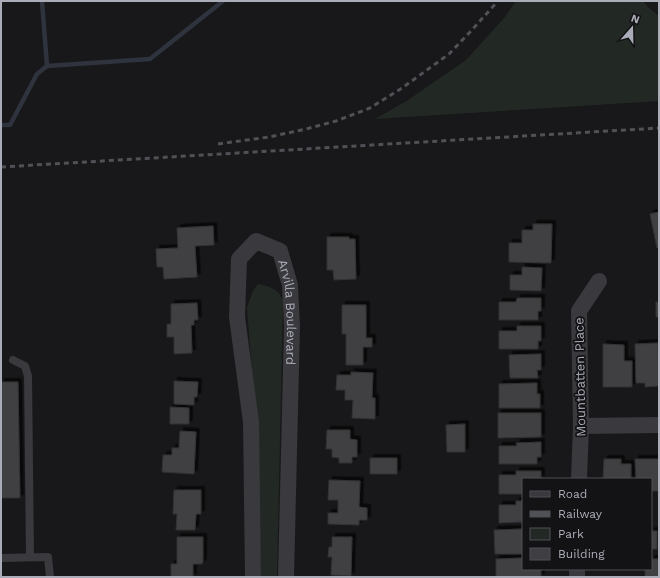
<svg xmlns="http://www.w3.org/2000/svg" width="660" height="578" font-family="'Work Sans',sans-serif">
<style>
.green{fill:#222924}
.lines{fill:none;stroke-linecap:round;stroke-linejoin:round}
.stream{stroke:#2e333d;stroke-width:4.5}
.building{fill:#3f3f43;stroke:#323235;filter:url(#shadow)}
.lane{stroke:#39393e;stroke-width:8}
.street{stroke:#39393e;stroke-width:16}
.rail{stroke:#505057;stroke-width:3;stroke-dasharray:5 4;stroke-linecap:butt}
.labels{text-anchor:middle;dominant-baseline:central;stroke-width:3.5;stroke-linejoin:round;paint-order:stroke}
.street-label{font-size:13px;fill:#aaacb8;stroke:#131214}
</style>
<defs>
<filter id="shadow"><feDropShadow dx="3.5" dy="-3.5" stdDeviation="0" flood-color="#0009"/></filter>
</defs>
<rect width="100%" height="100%" fill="#181719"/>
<path class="green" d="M 516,1 L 643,1 L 648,7 L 659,16 L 659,101 L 375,119 L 408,100 L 466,60 L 504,18 Z
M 258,284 C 271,287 277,288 283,300 L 277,577 L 261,577 L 258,451 L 247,307 L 253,291 Z"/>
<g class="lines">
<path class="stream" d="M 42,1 L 47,66
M 47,66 L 150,59 L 223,1
M 1,125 L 10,125 L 37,74 L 47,66"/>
</g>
<path class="building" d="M 659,212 L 659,248 L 657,248 L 650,214 Z
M 533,224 L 552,224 L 551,263 L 509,262 L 509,243 L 522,243 L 522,230 L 533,230 Z
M 213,226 L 214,245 L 195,246 L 197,277 L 164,279 L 163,267 L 157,267 L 156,249 L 178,248 L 177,228 Z
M 327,237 L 349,237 L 349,239 L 355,239 L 356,279 L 334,280 L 333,270 L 327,270 Z
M 522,267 L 542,268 L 541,291 L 510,290 L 510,275 L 522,275 Z
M 659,294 L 659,317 L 656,317 L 656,302 L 659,302 Z
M 517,298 L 541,298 L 541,311 L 538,311 L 538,320 L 499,320 L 499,302 L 516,302 Z
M 197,303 L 198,320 L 194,320 L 194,325 L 191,325 L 192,353 L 174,354 L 174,337 L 167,337 L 167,324 L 171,324 L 171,304 Z
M 342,305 L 366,305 L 366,338 L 372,338 L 372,347 L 363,347 L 363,365 L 346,365 L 346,334 L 342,334 Z
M 517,326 L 541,326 L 541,341 L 538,341 L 538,349 L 499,349 L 499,331 L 517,331 Z
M 658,343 L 659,386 L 645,387 L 645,383 L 636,383 L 635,344 Z
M 603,344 L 624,345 L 624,361 L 632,361 L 632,387 L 603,387 Z
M 541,354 L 541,370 L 537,370 L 538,378 L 510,378 L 509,355 Z
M 351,372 L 373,373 L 372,398 L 375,398 L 375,419 L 352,418 L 353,400 L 345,400 L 345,390 L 336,390 L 337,375 L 351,375 Z
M 174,381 L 198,382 L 197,397 L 194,397 L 194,405 L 174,404 Z
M 1,382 L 18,382 L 20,498 L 1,498 Z
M 537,383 L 537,394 L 540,394 L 540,408 L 499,408 L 499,384 Z
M 170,407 L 189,408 L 189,424 L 170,424 Z
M 498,413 L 541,413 L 541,437 L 498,438 Z
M 465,424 L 465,452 L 447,452 L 446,425 Z
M 327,430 L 350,430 L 350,439 L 357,440 L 357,457 L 352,457 L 352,463 L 339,463 L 339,458 L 332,457 L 332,449 L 326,449 Z
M 180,431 L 196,432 L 194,474 L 162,472 L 163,455 L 172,455 L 172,448 L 179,448 Z
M 541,442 L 541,457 L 537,457 L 537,464 L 499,464 L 499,446 L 517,446 L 516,443 Z
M 370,458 L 397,458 L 397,474 L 370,474 Z
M 604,459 L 621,459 L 621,464 L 631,464 L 631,479 L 603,479 Z
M 635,459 L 659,459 L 659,491 L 651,491 L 651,479 L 636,479 Z
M 516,471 L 541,471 L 541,479 L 523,479 L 523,494 L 499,494 L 499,475 L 516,475 Z
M 329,480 L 360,481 L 359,507 L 367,508 L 367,520 L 359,520 L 359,525 L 328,524 L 328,513 L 338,513 L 338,500 L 328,500 Z
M 174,490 L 201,490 L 201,514 L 196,514 L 195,530 L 176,530 L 177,514 L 173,514 Z
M 516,501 L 523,501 L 523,522 L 499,523 L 499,505 L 516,505 Z
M 523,529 L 523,554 L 495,554 L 494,530 Z
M 651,531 L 657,531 L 657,549 L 651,549 Z
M 177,537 L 203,537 L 203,561 L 202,564 L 193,564 L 193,577 L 171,577 L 171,564 L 177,564 Z
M 332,537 L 352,537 L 351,576 L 331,575 L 332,557 L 328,557 L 329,547 L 332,547 Z
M 523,558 L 523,569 L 541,569 L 541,577 L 496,577 L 496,559 Z
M 651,559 L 659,559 L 659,577 L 645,577 L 645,569 L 651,569 Z"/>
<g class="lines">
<path class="lane" d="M 13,360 L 25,366 L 28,376 L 30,557
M 1,558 L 48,557 L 50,577"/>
<g class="street">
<path d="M 581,426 L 659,425"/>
<path d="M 579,479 L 581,426 L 579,311 L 599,281"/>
<path d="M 577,569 L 577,577"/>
<path id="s1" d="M 253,577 L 251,422 L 237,317 L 239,259 L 256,241 L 280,251 L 290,285 L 292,326 L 286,577"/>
</g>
<path class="rail" d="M 218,144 L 269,137 L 306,129 L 336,121 L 370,108 L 402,88 L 449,54 L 470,32 L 498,1
M 1,167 L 659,128"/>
</g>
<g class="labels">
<g class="street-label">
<text stroke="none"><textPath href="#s1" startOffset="432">Arvilla Boulevard</textPath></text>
<text transform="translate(580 377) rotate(-91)">Mountbatten Place</text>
</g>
</g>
<rect width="660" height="578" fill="none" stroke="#aaacb8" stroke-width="4"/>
<rect x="522" y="478" width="130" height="92" fill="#131214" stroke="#4f5056"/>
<rect x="530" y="491" width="20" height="6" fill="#39393e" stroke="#4f5056"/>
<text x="558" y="498" font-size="12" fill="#aaacb8">Road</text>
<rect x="530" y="511" width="20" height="6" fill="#505057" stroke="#4f5056"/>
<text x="558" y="518" font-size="12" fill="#aaacb8">Railway</text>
<rect x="530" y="528" width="20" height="12" fill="#222924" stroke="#4f5056"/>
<text x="558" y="538" font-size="12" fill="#aaacb8">Park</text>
<rect x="530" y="548" width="20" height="12" fill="#3f3f43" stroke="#4f5056"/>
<text x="558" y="558" font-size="12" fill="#aaacb8">Building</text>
<g transform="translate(632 28) rotate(20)" stroke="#131214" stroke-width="3" paint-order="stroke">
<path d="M0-3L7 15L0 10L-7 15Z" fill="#aaacb8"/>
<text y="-6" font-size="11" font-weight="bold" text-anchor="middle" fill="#aaacb8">N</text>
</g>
</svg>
